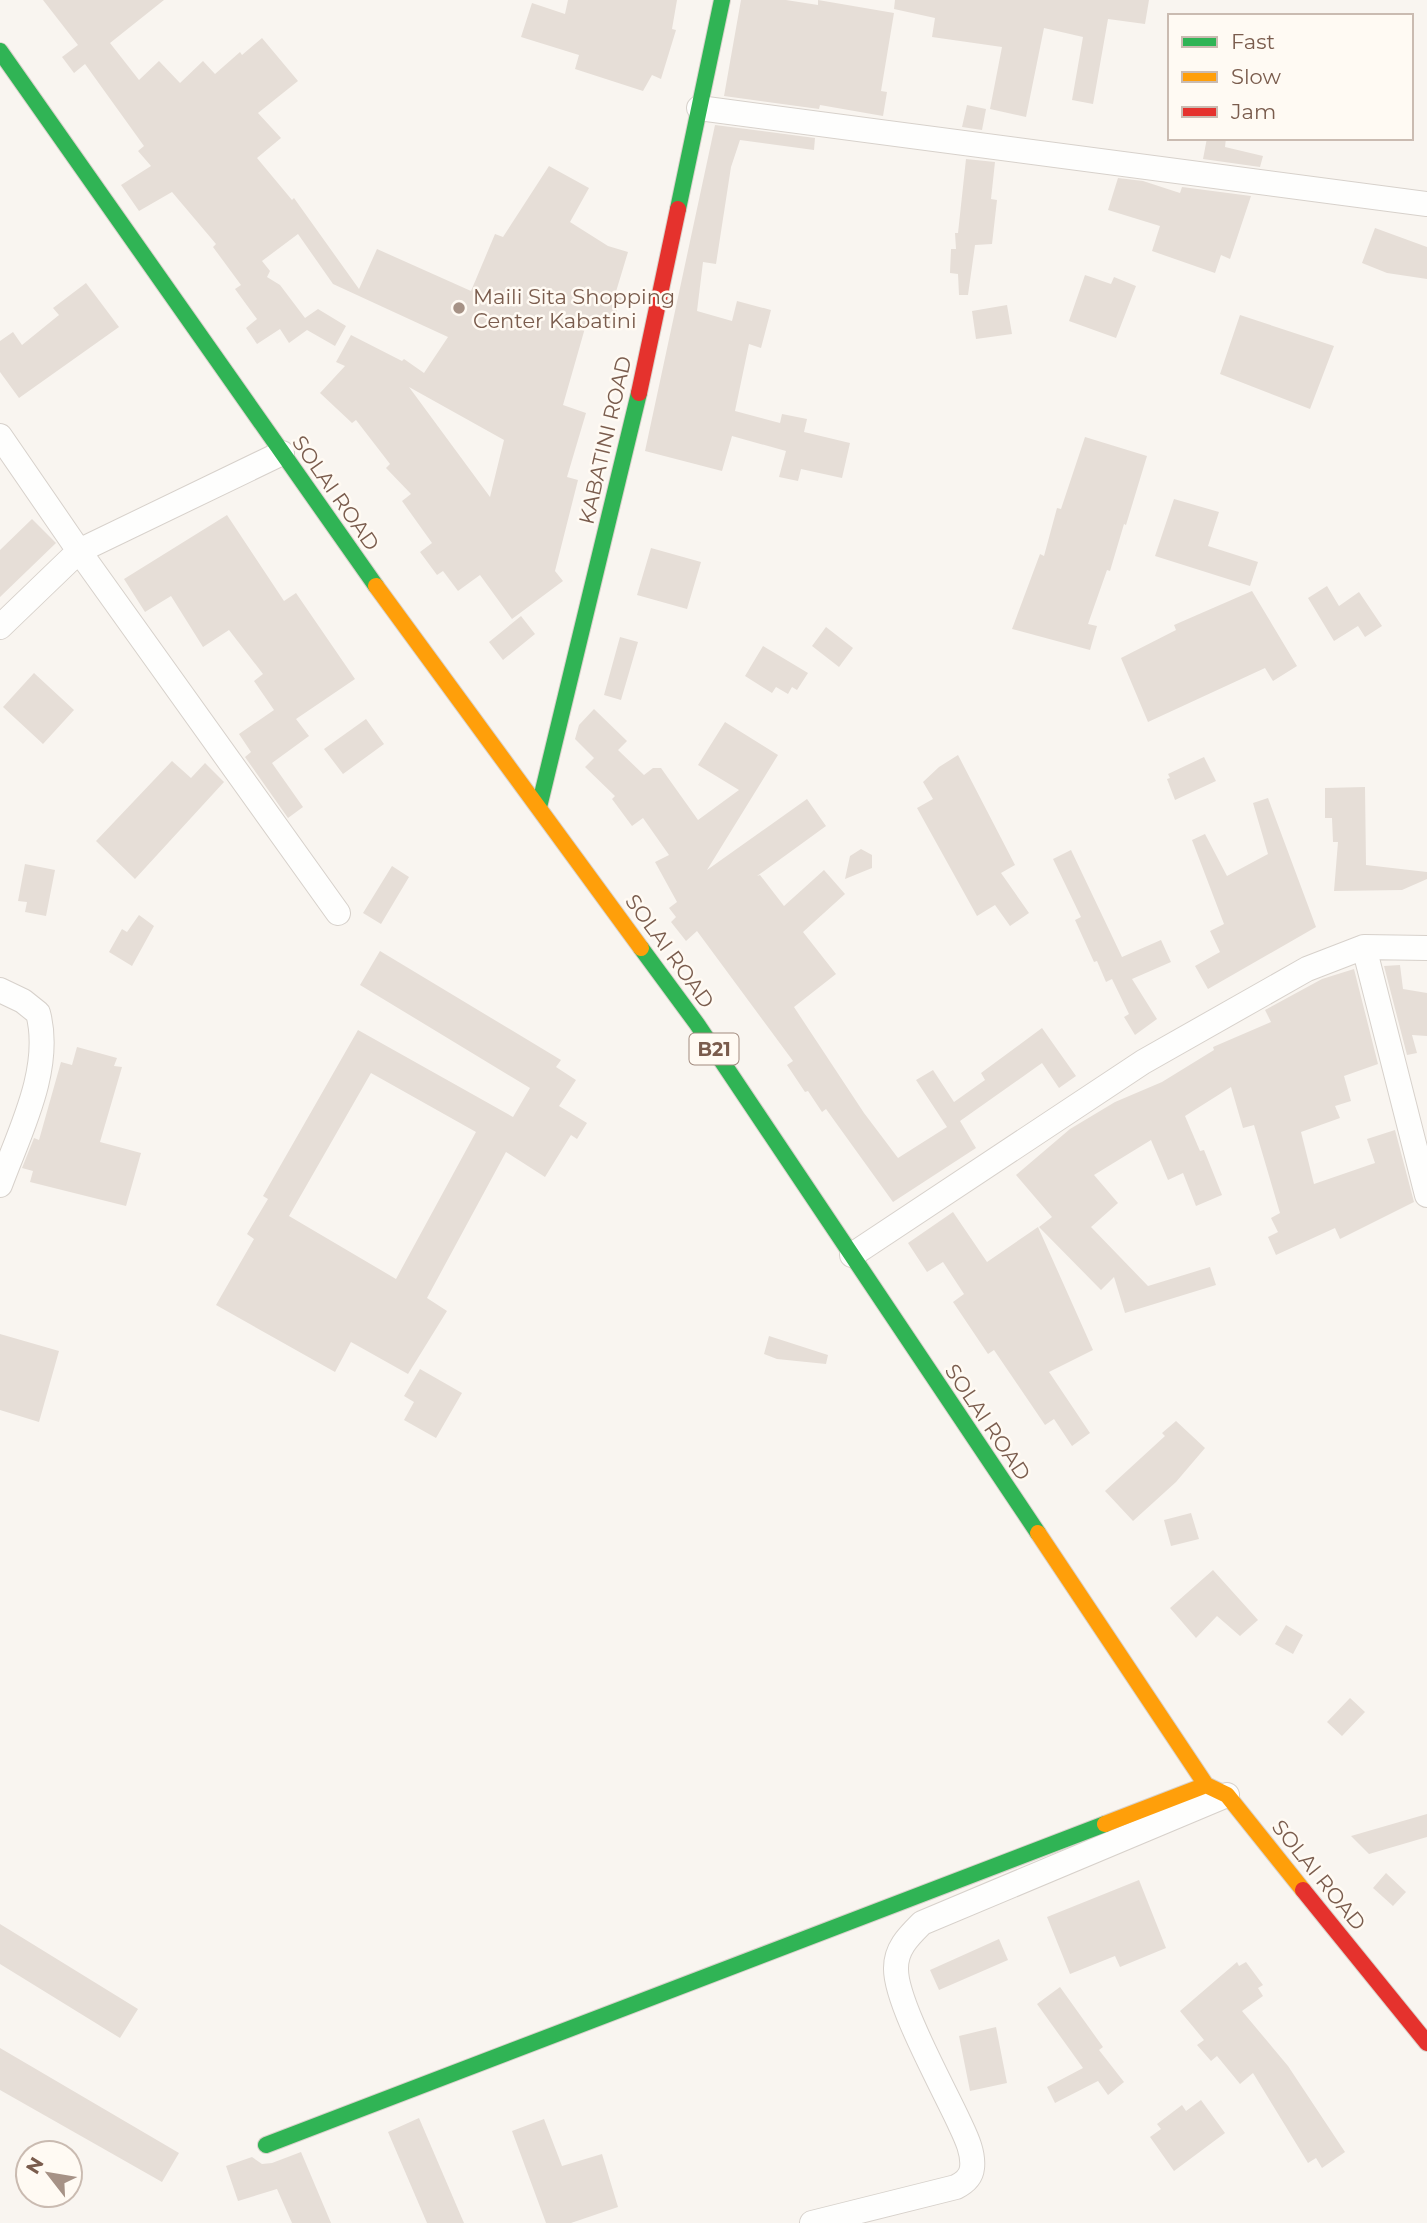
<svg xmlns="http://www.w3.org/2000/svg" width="1427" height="2223" font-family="Montserrat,sans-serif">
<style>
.building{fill:#e6ded7;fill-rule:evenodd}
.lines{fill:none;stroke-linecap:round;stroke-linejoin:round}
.street-casing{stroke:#d7d1cb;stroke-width:26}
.fast-casing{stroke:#d9d2cb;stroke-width:18}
.slow-casing{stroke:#d9d2cb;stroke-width:18}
.jam-casing{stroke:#d9d2cb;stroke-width:18}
.street{stroke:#fefefd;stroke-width:24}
.fast{stroke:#30b455;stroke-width:16}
.slow{stroke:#ff9f0a;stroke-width:16}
.jam{stroke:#e5322d;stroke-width:16}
.poi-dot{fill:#a69286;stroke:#fffaf3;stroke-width:2.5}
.labels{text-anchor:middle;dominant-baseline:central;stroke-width:5;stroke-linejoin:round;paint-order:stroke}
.shield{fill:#fffaf3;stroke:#a28b7f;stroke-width:2}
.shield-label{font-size:19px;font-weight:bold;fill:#7a5c4d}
.poi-label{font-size:21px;fill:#7a5c4d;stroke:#fffaf3;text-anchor:start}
.street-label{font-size:21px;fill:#7a5c4d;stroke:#fffaf3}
</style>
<rect width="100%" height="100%" fill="#f9f5f0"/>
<path class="building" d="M 43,0 L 164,0 L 110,43 L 139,80 L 159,61 L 180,83 L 203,61 L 215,74 L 240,52 L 242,55 L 262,38 L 298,81 L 258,113 L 281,138 L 257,158 L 292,200 L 294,198 L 359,289 L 377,249 L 471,291 L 495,234 L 503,237 L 549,166 L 589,188 L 570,222 L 608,246 L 628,252 L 615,295 L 622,298 L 609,330 L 587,321 L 563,405 L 586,413 L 567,477 L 578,480 L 555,571 L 563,581 L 512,619 L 480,575 L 458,591 L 443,571 L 437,575 L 420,552 L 432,543 L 402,501 L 411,494 L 386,468 L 390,464 L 356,420 L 352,423 L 320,393 L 345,366 L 336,362 L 351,335 L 402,361 L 404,359 L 424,373 L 448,337 L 333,284 L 298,234 L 262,261 L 270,271 L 267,277 L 280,285 L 305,318 L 318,309 L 346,326 L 335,346 L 307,330 L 289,343 L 280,329 L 257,344 L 246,328 L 257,319 L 235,289 L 241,285 L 213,247 L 216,244 L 172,192 L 139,211 L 121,185 L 151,166 L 138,151 L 144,146 L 85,64 L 74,73 L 62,57 L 78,45 ZM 409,387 L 504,440 L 490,497 Z
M 568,0 L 677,0 L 672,29 L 676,30 L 661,79 L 652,75 L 643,91 L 575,69 L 579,55 L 521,37 L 532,3 L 565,14 Z
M 741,0 L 786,0 L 818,5 L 818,0 L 894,13 L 881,91 L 887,92 L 883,116 L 820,105 L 819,109 L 724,96 Z
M 895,0 L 1149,0 L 1145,24 L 1108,19 L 1093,104 L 1072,100 L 1083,37 L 1044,28 L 1026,117 L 990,109 L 1002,47 L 932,37 L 935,18 L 894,9 Z
M 967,105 L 986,109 L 982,130 L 962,127 Z
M 715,125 L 815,138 L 814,150 L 740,140 L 731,167 L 716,264 L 703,262 L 697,311 L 732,321 L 737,301 L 771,310 L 761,348 L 749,344 L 735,411 L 780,423 L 782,414 L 807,419 L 804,432 L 850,443 L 842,478 L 801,469 L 798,481 L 779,477 L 786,451 L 732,436 L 722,471 L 645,451 Z
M 1207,138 L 1226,138 L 1225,147 L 1263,156 L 1260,167 L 1203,159 Z
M 966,159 L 995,162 L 991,199 L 997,200 L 992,244 L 975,245 L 968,295 L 959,295 L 958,274 L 950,273 L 951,249 L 956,249 L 955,233 L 958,233 Z
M 1118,178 L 1143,181 L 1180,193 L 1182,187 L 1251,196 L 1230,259 L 1221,255 L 1215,273 L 1152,251 L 1160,226 L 1108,210 Z
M 1375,228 L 1427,247 L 1427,279 L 1387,273 L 1362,263 Z
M 1085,275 L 1111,284 L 1114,277 L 1136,286 L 1116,338 L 1069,321 Z
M 86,283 L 119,327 L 19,398 L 0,372 L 0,341 L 13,332 L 22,345 L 59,315 L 53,308 Z
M 1007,305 L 1012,334 L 976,339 L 972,311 Z
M 1240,315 L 1334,346 L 1310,409 L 1220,374 Z
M 1085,437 L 1147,456 L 1126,525 L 1124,524 L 1110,571 L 1107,570 L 1088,624 L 1097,626 L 1090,650 L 1012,629 L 1040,554 L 1044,556 L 1057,508 L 1061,509 Z
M 1174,499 L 1219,512 L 1208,546 L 1258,562 L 1250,586 L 1155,556 Z
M 227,515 L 284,601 L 296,593 L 355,679 L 296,719 L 309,736 L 272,763 L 303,807 L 288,818 L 245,757 L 251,752 L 239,734 L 274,710 L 254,681 L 263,674 L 229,630 L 203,647 L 171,596 L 145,612 L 124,579 Z
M 32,519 L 56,543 L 0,597 L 0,550 Z
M 651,548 L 701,562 L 687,609 L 637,595 Z
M 1327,586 L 1339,606 L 1359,592 L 1382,626 L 1365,637 L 1358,626 L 1334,641 L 1308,598 Z
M 1252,591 L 1297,666 L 1273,681 L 1265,668 L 1148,722 L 1121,658 L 1176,630 L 1174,625 Z
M 521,616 L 535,634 L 503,660 L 489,642 Z
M 826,627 L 853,648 L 839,667 L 812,646 Z
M 620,637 L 638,642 L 621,700 L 604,695 Z
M 763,646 L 808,673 L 797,690 L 792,687 L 788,694 L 776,687 L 772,693 L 745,676 Z
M 34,673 L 74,710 L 43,744 L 3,707 Z
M 594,709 L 627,741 L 618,750 L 644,775 L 653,768 L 661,768 L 698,820 L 739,790 L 698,765 L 725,722 L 778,755 L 707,870 L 807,799 L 826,826 L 757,876 L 760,875 L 784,906 L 824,870 L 845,894 L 803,932 L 836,974 L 794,1007 L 864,1113 L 898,1158 L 947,1127 L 916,1080 L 933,1070 L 954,1102 L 985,1080 L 981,1073 L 1042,1028 L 1076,1076 L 1059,1088 L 1042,1063 L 960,1121 L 976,1148 L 893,1202 L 826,1109 L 822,1112 L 808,1091 L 805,1092 L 787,1065 L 793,1061 L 697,931 L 686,941 L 671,922 L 676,917 L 669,908 L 677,902 L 655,862 L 669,855 L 643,818 L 632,826 L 612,799 L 615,796 L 585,767 L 594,758 L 575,739 L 579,725 Z
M 366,719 L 384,744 L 343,774 L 324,749 Z
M 958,755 L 1015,865 L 1001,873 L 1029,913 L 1010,926 L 995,905 L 977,916 L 917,808 L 933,799 L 923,782 L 939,767 Z
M 1204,757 L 1216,781 L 1175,800 L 1167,779 L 1170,778 L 1168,774 Z
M 172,761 L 191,778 L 205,763 L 224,782 L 135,879 L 96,841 Z
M 1365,787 L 1366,865 L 1427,872 L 1427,879 L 1402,890 L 1334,891 L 1338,842 L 1333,842 L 1332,818 L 1325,818 L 1325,788 Z
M 1268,798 L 1316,927 L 1208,989 L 1195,966 L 1220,952 L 1210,931 L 1224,924 L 1192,840 L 1205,834 L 1227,876 L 1268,854 L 1253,803 Z
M 861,849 L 872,855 L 872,868 L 845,879 L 850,856 Z
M 1071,850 L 1122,957 L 1161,940 L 1171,962 L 1132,979 L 1157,1019 L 1135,1035 L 1124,1017 L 1129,1014 L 1112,979 L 1106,982 L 1097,961 L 1094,962 L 1075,920 L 1081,917 L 1053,859 Z
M 25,864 L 55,870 L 46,916 L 25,912 L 27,902 L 18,901 Z
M 392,866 L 409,877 L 381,924 L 363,913 Z
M 139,915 L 154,926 L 132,966 L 109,952 L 122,929 L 127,932 Z
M 380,951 L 561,1060 L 556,1067 L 576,1080 L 559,1106 L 587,1123 L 577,1139 L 571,1135 L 545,1177 L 506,1152 L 427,1298 L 447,1311 L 408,1374 L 351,1342 L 335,1372 L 216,1305 L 254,1239 L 247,1234 L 268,1199 L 263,1196 L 358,1030 L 513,1117 L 530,1088 L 360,985 ZM 371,1073 L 476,1132 L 396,1279 L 289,1216 Z
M 1400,965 L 1403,989 L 1427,993 L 1427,1036 L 1412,1035 L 1417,1053 L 1407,1055 L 1384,966 Z
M 1354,969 L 1378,1064 L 1344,1076 L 1351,1101 L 1335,1106 L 1340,1118 L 1301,1132 L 1314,1184 L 1375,1163 L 1367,1139 L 1395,1130 L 1414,1202 L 1340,1239 L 1335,1228 L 1276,1255 L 1268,1237 L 1278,1232 L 1271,1218 L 1280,1213 L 1254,1125 L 1243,1128 L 1231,1087 L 1185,1116 L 1200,1151 L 1204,1150 L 1222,1195 L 1196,1206 L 1183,1173 L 1168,1180 L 1151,1140 L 1094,1175 L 1118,1203 L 1091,1227 L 1148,1286 L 1210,1267 L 1216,1285 L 1125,1313 L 1114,1277 L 1101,1290 L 1039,1227 L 1052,1217 L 1016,1175 L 1070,1129 L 1115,1102 L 1162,1082 L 1214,1050 L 1213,1047 L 1271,1022 L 1265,1010 L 1322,979 Z
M 77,1047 L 117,1058 L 114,1066 L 122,1067 L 100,1142 L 141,1153 L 126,1206 L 30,1182 L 33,1171 L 22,1168 L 34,1138 L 39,1140 L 61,1062 L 72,1065 Z
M 953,1212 L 987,1262 L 1038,1227 L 1093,1350 L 1049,1372 L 1090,1433 L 1072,1446 L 1054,1419 L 1045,1425 L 994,1350 L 988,1354 L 953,1302 L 964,1294 L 943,1262 L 927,1272 L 908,1243 Z
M 0,1334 L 59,1351 L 39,1422 L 0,1410 Z
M 769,1336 L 828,1355 L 826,1364 L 777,1359 L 764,1354 Z
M 420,1369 L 462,1393 L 436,1438 L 404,1420 L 414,1402 L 404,1396 Z
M 1176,1421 L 1205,1448 L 1176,1482 L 1133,1521 L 1105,1491 L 1165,1436 L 1162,1433 Z
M 1191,1513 L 1199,1539 L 1171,1546 L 1164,1520 Z
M 1213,1570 L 1258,1620 L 1240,1636 L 1217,1616 L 1196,1638 L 1170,1608 Z
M 1286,1625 L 1303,1635 L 1293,1654 L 1275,1644 Z
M 1350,1698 L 1365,1712 L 1342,1736 L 1327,1722 Z
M 1427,1814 L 1427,1837 L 1369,1854 L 1351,1836 Z
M 1386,1873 L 1406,1892 L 1393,1906 L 1373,1888 Z
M 1139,1880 L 1166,1948 L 1120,1967 L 1115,1956 L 1070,1974 L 1047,1917 Z
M 0,1924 L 138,2009 L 120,2038 L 0,1964 Z
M 999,1939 L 1008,1960 L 939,1990 L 930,1970 Z
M 1237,1962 L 1239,1966 L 1246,1962 L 1263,1985 L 1258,1988 L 1263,1996 L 1242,2011 L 1288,2066 L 1345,2152 L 1322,2168 L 1316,2158 L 1308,2163 L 1253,2073 L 1240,2084 L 1217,2056 L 1211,2061 L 1197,2045 L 1204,2040 L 1180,2011 Z
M 1060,1987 L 1103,2047 L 1099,2050 L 1124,2082 L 1108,2095 L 1098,2081 L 1055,2103 L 1047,2087 L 1083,2068 L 1037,2004 Z
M 996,2027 L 1007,2083 L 970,2091 L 959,2036 Z
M 0,2048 L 179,2153 L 162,2182 L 0,2090 Z
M 1201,2100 L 1225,2133 L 1174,2171 L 1150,2137 L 1161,2129 L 1157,2124 L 1182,2105 L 1186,2111 Z
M 419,2118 L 464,2223 L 427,2223 L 388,2132 Z
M 544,2119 L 562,2166 L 602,2154 L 618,2207 L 571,2223 L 546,2223 L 512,2131 Z
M 301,2152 L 331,2223 L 292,2223 L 277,2189 L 238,2201 L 226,2166 L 252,2157 L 262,2164 L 272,2163 Z"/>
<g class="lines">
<g class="street-casing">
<path id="street" d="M 699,108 L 1427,204
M 0,436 L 79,551 L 338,913
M 0,627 L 79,551 L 282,453
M 1364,947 L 1427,1195
M 0,990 L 23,1001 L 38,1013 C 53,1069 19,1133 0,1185
M 852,1255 L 1143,1062 L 1307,969 L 1364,947 L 1427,948
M 812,2223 L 956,2187 C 964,2183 971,2178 972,2168 C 974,2152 965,2135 959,2122 C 943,2087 895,2001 896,1968 C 896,1948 909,1936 922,1923 L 1227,1795"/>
</g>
<g class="fast-casing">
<path id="fast" d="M 0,51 L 376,586
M 678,209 L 722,0
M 539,807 L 639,393
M 641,948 L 697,1024 L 1038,1533
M 266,2145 L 1105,1824"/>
</g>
<g class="slow-casing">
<path id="slow" d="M 376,586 L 641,948
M 1038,1533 L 1206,1785 L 1227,1795 L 1303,1890
M 1105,1824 L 1206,1785"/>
</g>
<g class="jam-casing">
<path id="jam" d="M 639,393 L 678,209
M 1303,1890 L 1427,2043"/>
</g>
<use href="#street" class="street"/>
<use href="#fast" class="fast"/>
<use href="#slow" class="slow"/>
<use href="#jam" class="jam"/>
</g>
<circle class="poi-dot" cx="459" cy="308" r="7"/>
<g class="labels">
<rect class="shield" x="689.5" y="1033.5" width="49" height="31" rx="5"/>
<g class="shield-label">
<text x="714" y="1049">B21</text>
</g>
<g class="poi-label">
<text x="473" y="296">Maili Sita Shopping<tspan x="473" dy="24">Center Kabatini</tspan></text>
</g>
<g class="street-label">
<text transform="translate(605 440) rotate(-77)">KABATINI ROAD</text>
<text transform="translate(336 493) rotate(55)">SOLAI ROAD</text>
<text transform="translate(670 951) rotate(54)">SOLAI ROAD</text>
<text transform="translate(988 1422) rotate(56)">SOLAI ROAD</text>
<text transform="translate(1319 1875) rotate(51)">SOLAI ROAD</text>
</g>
</g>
<rect x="1168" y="14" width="245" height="126" fill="#fffaf3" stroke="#cabbb1" stroke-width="2"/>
<rect x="1182" y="37" width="35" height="10" fill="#30b455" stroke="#cabbb1" stroke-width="2"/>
<text x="1231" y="49" font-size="21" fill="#7a5c4d">Fast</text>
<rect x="1182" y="72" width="35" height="10" fill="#ff9f0a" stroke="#cabbb1" stroke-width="2"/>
<text x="1231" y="84" font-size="21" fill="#7a5c4d">Slow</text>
<rect x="1182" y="107" width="35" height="10" fill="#e5322d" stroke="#cabbb1" stroke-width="2"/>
<text x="1231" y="119" font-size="21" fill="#7a5c4d">Jam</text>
<g transform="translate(49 2174) rotate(301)"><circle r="33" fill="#fffaf3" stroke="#cabbb1" stroke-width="2"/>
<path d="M0-5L12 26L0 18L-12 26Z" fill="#a69286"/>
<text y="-10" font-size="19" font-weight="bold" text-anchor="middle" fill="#7a5c4d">N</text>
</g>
</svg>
